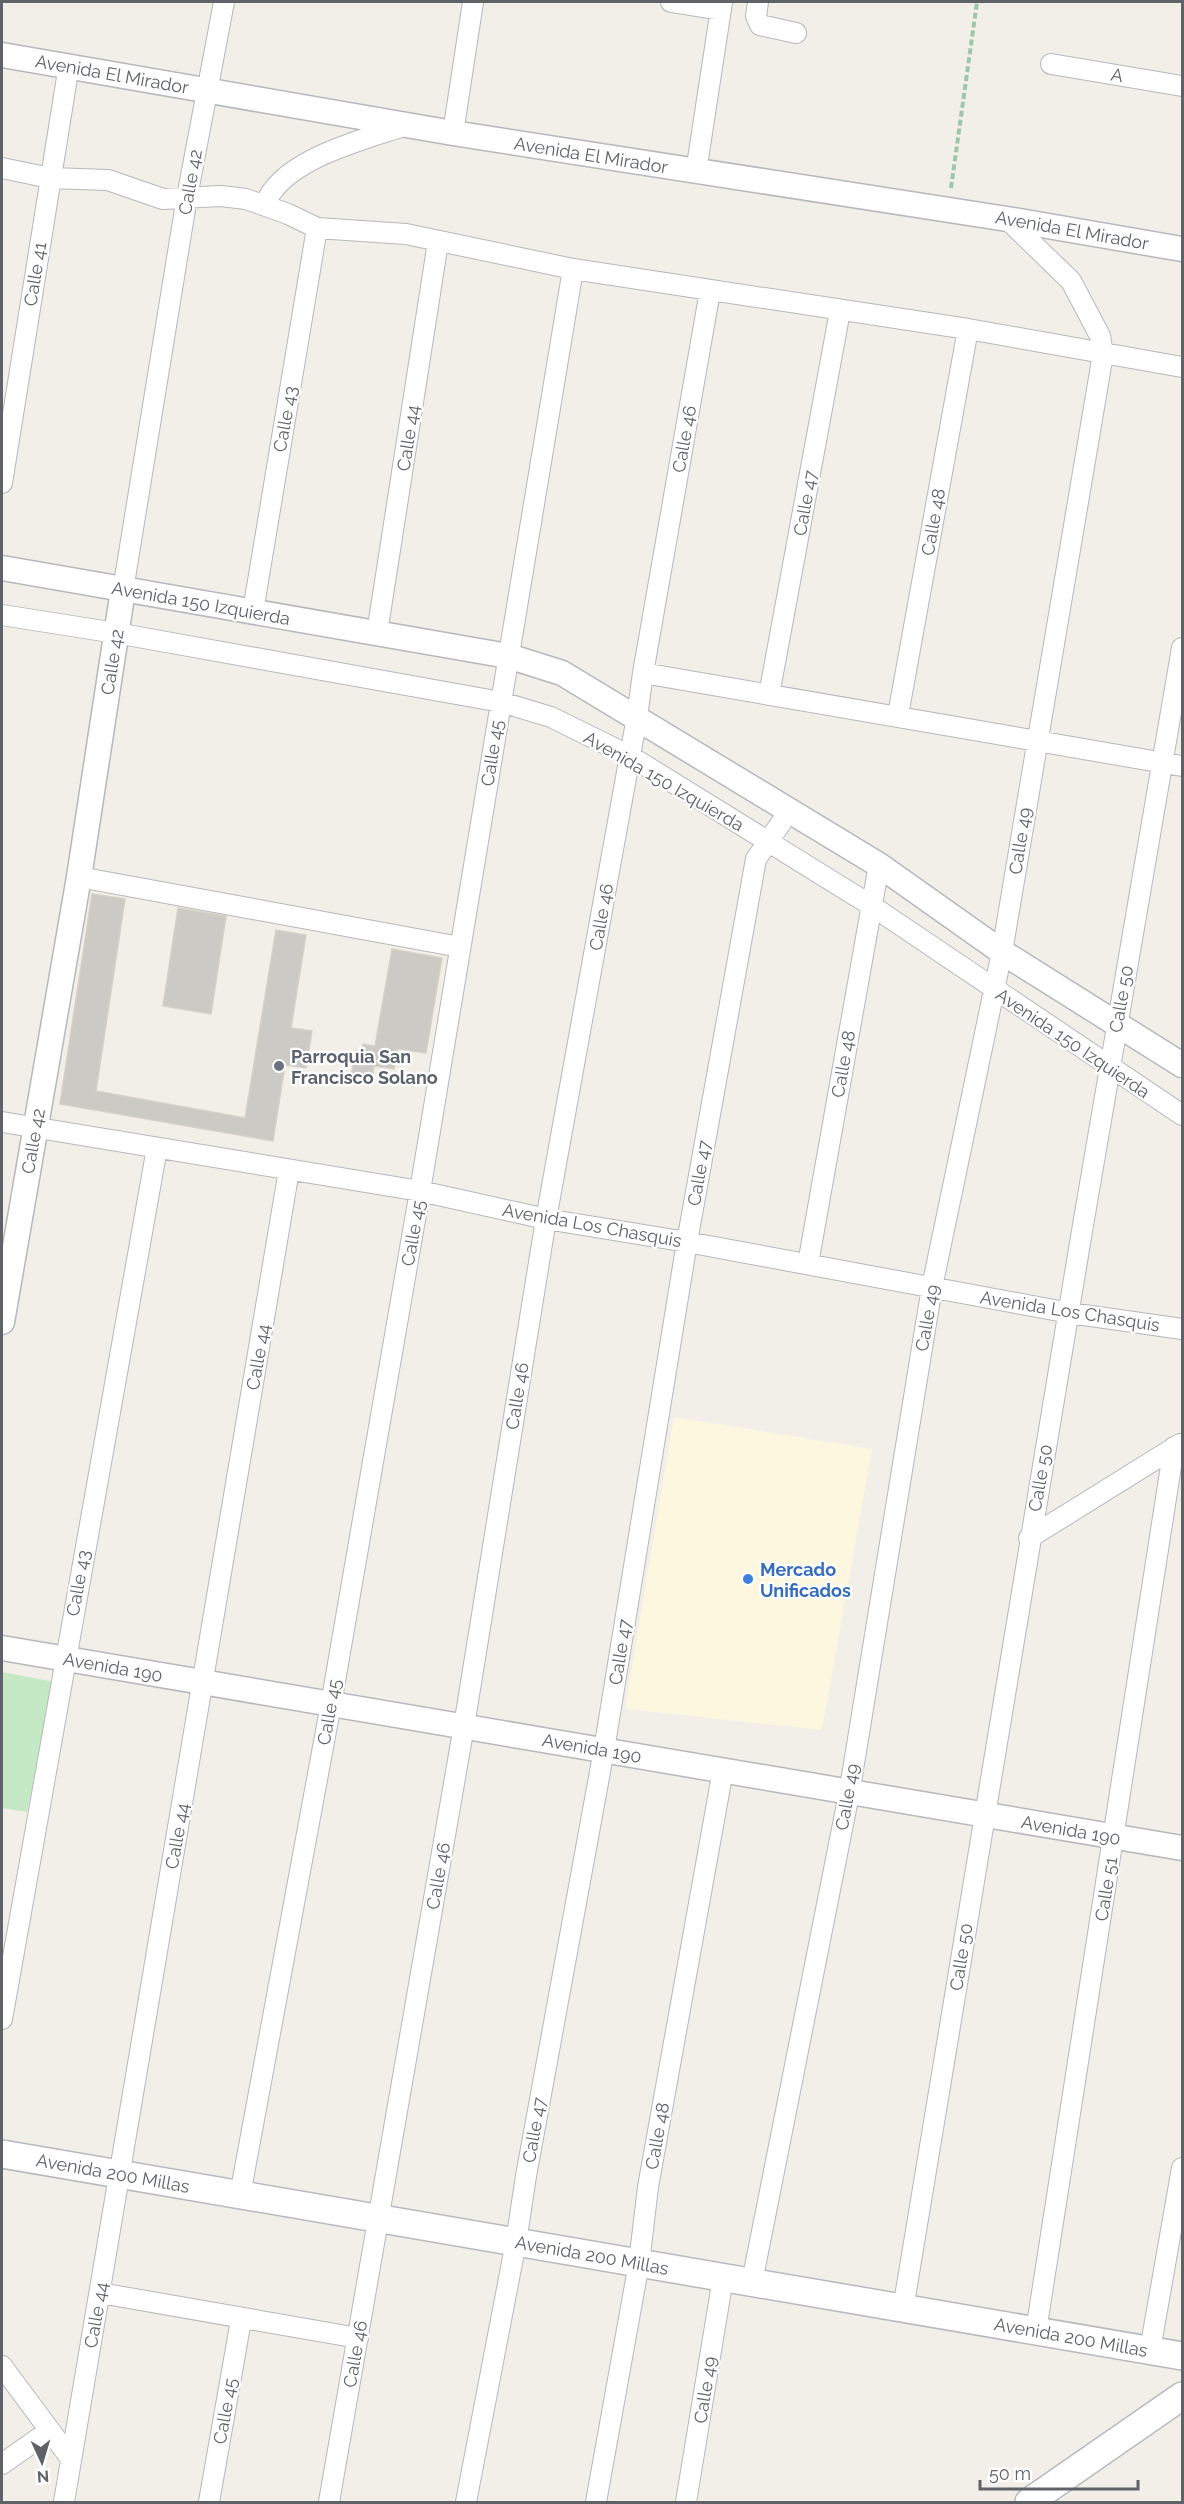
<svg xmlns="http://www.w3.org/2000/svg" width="1184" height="2504" font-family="Raleway,sans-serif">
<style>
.commercial{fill:#fef7e0}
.green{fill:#c5e8c5}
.building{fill:#cccac5;stroke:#d6d1c6;stroke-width:1.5}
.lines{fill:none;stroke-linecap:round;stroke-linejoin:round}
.minor-casing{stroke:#b5b8bc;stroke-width:22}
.tertiary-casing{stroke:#b5b8bc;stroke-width:27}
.secondary-casing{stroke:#b6babf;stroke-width:30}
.path{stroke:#9cc7a9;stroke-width:4;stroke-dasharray:6 3;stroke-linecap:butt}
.minor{stroke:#fff;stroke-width:20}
.tertiary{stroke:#fff;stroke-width:24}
.secondary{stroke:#fff;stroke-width:27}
.worship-dot{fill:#6b7280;stroke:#fff;stroke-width:2}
.shop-dot{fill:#3f7fe0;stroke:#fff;stroke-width:2}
.labels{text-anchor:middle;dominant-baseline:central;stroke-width:4.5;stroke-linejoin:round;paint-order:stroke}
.street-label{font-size:18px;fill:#5f6368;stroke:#fff}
.worship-label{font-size:18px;font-weight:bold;fill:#5b616d;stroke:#fff;text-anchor:start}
.shop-label{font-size:18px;font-weight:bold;fill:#366cbe;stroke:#fff;text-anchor:start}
</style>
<rect width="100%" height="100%" fill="#f1efe8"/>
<path class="commercial" d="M 674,1417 L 872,1449 L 822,1730 L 625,1709 Z"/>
<path class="green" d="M 2,1672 L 54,1682 L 27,1812 L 2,1808 Z"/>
<path class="building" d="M 92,894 L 125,899 L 96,1091 L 245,1118 L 276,930 L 306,935 L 291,1028 L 312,1031 L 306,1068 L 285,1065 L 273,1141 L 60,1104 Z
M 178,908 L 226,916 L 211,1014 L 163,1006 Z
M 392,949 L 442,958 L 426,1053 L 397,1049 L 394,1069 L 374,1066 L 372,1081 L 351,1078 L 355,1051 L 362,1052 L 363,1044 L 375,1046 Z"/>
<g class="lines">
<g class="minor-casing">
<path id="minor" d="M 671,2 L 721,10
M 758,2 L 756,16 L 760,25 L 796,33
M 1051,64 L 1182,86
M 453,133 L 473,2
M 2,168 L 50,178 L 108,180 L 163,199 L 221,196 L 246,199 L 288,214 L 317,228 L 406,234 L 573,269 L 968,329 L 1182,367
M 696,172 L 722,2
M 265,205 C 281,159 364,140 406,125
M 2,483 L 69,65
M 123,590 L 187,197 L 224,2
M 253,611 L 317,228
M 2,615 L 116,633 L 501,702 L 551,717 L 630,756 L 872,906 L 1182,1115
M 377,633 L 438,242
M 643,673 L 1182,766
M 769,695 L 840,311
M 898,715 L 968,329
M 79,877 L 460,947
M 2,1122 L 420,1191 L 546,1219 L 687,1242 L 1070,1313 L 1182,1329
M 808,1264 L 879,865
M 1029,1538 L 1180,1444
M 2,2019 L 157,1148
M 240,2195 L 331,1704 L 420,1191 L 573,269
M 752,2282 L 849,1794 L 932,1287 L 1002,952 L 1103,354 L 1100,336 L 1071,281 L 1007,219
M 100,2293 L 358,2338
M 903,2309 C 995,1755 1085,1201 1182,648
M 1036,2331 L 1174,1447
M 1150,2350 L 1182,2168
M 2,2366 L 71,2459
M 2,2464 L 49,2431
M 64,2502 L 289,1170
M 209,2502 L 241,2320
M 329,2502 L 464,1726 L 546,1219 L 637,717 L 643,673 L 710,291
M 466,2502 L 516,2242 L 526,2176 L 604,1750 L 687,1242 L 756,859 L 790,810
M 596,2502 L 639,2263 L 648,2187 L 723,1770
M 686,2502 L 723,2278"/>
</g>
<g class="tertiary-casing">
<path id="tertiary" d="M 2,55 L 453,133 L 1007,219 L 1182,249
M 2,568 L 508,656 L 562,673 L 879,865 L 1002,952 L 1182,1065
M 2,1322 L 79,877 L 123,590
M 2,1648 C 395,1714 789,1783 1182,1848"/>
</g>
<g class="secondary-casing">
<path id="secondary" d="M 2,2154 L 1182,2356
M 1029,2502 L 1182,2396"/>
</g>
<path class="path" d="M 951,188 L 977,2"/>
<use href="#minor" class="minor"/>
<use href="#tertiary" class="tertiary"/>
<use href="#secondary" class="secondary"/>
</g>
<circle class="worship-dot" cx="279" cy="1066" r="6"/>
<circle class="shop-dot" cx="748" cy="1579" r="6"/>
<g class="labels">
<g class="street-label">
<text transform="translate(112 74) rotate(10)">Avenida El Mirador</text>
<text transform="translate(1117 75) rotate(10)">A</text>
<text transform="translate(591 155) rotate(9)">Avenida El Mirador</text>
<text transform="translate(190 182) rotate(-80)">Calle 42</text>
<text transform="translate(1072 230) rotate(10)">Avenida El Mirador</text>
<text transform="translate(35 274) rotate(-81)">Calle 41</text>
<text transform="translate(285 419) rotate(-80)">Calle 43</text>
<text transform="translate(408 438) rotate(-81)">Calle 44</text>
<text transform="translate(684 439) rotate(-80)">Calle 46</text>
<text transform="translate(805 503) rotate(-80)">Calle 47</text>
<text transform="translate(933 522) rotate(-80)">Calle 48</text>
<text transform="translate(201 603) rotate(10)">Avenida 150 Izquierda</text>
<text transform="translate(112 662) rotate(-81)">Calle 42</text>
<text transform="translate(492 753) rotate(-81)">Calle 45</text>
<text transform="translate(664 781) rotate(30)">Avenida 150 Izquierda</text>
<text transform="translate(1020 841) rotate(-81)">Calle 49</text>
<text transform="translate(601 917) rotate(-80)">Calle 46</text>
<text transform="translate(1121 999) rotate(-80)">Calle 50</text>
<text transform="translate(1073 1043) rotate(34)">Avenida 150 Izquierda</text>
<text transform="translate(843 1064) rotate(-80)">Calle 48</text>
<text transform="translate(33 1141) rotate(-80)">Calle 42</text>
<text transform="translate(699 1173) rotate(-80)">Calle 47</text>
<text transform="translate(592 1225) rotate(10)">Avenida Los Chasquis</text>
<text transform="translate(413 1233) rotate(-80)">Calle 45</text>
<text transform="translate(1070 1311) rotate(9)">Avenida Los Chasquis</text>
<text transform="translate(927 1318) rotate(-80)">Calle 49</text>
<text transform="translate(258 1357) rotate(-80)">Calle 44</text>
<text transform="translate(517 1396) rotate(-81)">Calle 46</text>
<text transform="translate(1040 1478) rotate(-80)">Calle 50</text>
<text transform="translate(78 1583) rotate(-80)">Calle 43</text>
<text transform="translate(620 1652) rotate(-81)">Calle 47</text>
<text transform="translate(113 1667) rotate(10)">Avenida 190</text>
<text transform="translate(329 1712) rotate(-80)">Calle 45</text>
<text transform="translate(592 1748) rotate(10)">Avenida 190</text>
<text transform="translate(847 1797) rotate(-80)">Calle 49</text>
<text transform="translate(1071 1830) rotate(10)">Avenida 190</text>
<text transform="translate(177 1836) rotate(-80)">Calle 44</text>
<text transform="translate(438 1876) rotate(-80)">Calle 46</text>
<text transform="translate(1106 1889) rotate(-81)">Calle 51</text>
<text transform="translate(961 1957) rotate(-81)">Calle 50</text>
<text transform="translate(534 2130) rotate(-80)">Calle 47</text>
<text transform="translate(657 2136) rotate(-80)">Calle 48</text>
<text transform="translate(113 2173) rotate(10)">Avenida 200 Millas</text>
<text transform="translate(592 2255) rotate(10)">Avenida 200 Millas</text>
<text transform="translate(96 2315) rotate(-80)">Calle 44</text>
<text transform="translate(1071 2337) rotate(10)">Avenida 200 Millas</text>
<text transform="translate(355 2354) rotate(-80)">Calle 46</text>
<text transform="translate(705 2390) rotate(-81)">Calle 49</text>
<text transform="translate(225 2411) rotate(-80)">Calle 45</text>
</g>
<g class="worship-label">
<text x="291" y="1056">Parroquia San<tspan x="291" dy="21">Francisco Solano</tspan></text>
</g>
<g class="shop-label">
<text x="760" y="1569">Mercado<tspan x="760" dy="21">Unificados</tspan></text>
</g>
</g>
<rect width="1184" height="2504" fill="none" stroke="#5f6368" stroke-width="6"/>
<g transform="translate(42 2462) rotate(176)" stroke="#ffffff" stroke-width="4.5" paint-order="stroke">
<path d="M0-4.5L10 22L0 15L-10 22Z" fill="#5f6368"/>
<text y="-9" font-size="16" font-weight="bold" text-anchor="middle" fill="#5f6368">N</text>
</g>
<path d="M980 2480v9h158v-9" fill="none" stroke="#5f6368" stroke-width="3"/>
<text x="989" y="2480" font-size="18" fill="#5f6368" stroke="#ffffff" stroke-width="4.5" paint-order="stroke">50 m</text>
</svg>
